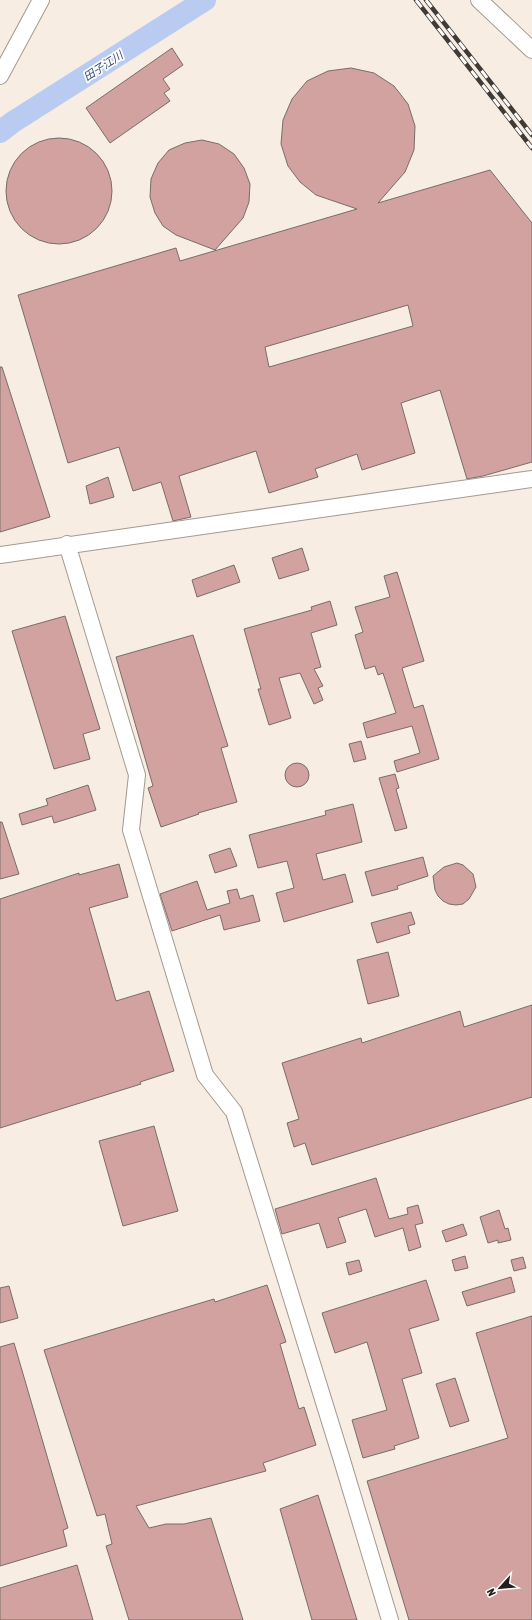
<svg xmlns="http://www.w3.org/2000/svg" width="532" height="1620" font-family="'Asap Condensed','Noto Sans JP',sans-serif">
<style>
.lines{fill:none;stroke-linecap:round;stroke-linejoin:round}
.river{stroke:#b9cbf0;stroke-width:22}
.building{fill:#d1a29f;stroke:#7a6c6b;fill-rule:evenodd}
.minor-casing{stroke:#a39a90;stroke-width:18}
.minor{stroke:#fff;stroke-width:16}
.rail-casing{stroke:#403b37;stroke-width:4.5}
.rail{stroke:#fefcfa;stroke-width:3;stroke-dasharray:9;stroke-linecap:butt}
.labels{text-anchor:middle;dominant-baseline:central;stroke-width:3.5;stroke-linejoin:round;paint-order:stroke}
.water-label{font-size:11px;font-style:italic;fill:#334979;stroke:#fefcfa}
</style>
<rect width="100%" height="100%" fill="#f7ede3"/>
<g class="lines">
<path class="river" d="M 0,132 L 13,122 L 205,0"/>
</g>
<path class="building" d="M 172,48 L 183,65 L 163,79 L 170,89 L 164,93 L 170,101 L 110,143 L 86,108 Z
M 351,68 L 374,73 L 394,86 L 408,104 L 415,126 L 414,150 L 405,172 L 378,203 L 490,170 L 532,223 L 532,462 L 483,476 L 467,479 L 440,390 L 401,403 L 415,453 L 362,470 L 357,454 L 315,469 L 318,477 L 269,493 L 256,451 L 179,476 L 191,517 L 173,521 L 161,482 L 133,491 L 119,447 L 68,463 L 18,295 L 176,248 L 180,261 L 357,209 L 316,195 L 300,182 L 288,166 L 281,144 L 283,120 L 292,99 L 307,81 L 328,71 ZM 408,305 L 413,326 L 269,367 L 265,347 Z
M6 191a53 53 0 1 1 106 0a53 53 0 1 1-106 0Z
M 202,140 L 219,144 L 234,154 L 244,168 L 250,184 L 249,202 L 243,218 L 215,250 L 176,235 L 163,226 L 155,213 L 150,197 L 151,179 L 158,163 L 169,150 L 185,143 Z
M 0,367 L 2,367 L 50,517 L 0,532 Z
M 108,477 L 114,497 L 90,504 L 86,486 Z
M 302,548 L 309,570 L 279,579 L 272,558 Z
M 234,565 L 240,582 L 197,597 L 192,580 Z
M 397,572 L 424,661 L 402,668 L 414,708 L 423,705 L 439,759 L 397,772 L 394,761 L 420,753 L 412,726 L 367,738 L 363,723 L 396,713 L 383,673 L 378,675 L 375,666 L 365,669 L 355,635 L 363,632 L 355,607 L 390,597 L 384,576 Z
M 330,601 L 337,625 L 311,633 L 321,667 L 314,669 L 323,686 L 318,688 L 323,700 L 314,704 L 300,673 L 279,678 L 291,718 L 269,725 L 258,689 L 261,689 L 244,629 L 312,610 L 311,607 Z
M 65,616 L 100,729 L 83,734 L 90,759 L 54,769 L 12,631 Z
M 193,635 L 228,746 L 221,748 L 237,802 L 198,813 L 199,814 L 161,827 L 148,788 L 153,786 L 116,657 Z
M 361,741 L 366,759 L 354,762 L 349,744 Z
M285 775a12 12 0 1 1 24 0a12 12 0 1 1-24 0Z
M 395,774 L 399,788 L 396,789 L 407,828 L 395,831 L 379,778 Z
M 88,785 L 96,810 L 54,823 L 52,816 L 22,825 L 19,814 L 48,805 L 46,799 Z
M 353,804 L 362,842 L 316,854 L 323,880 L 345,874 L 353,902 L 284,922 L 276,893 L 294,888 L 287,861 L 258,868 L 249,835 L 326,815 L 325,811 Z
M 0,822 L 2,822 L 19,874 L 0,879 Z
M 230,848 L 237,866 L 215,873 L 209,855 Z
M 423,857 L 428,876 L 397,886 L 398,889 L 372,896 L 365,872 Z
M 457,863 L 463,865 L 473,874 L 476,887 L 469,899 L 463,904 L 456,905 L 449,904 L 443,901 L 438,896 L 435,890 L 433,876 L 444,867 Z
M 119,864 L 128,897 L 89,908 L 116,1001 L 149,991 L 174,1071 L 140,1082 L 141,1084 L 0,1128 L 0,899 L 79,873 L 79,875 Z
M 197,881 L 207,910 L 230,903 L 227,891 L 237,889 L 240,899 L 253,895 L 260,921 L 224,930 L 220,915 L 172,931 L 160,894 Z
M 411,912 L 415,924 L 408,926 L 410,933 L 377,943 L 371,923 Z
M 388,952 L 399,996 L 368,1004 L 357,960 Z
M 532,1005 L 532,1097 L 312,1165 L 305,1143 L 294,1147 L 287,1123 L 299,1119 L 282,1063 L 361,1038 L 362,1043 L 460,1011 L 464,1027 Z
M 154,1126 L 178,1211 L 123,1226 L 99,1141 Z
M 376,1178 L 389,1219 L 408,1214 L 407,1208 L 418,1205 L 423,1223 L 415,1225 L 421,1247 L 409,1251 L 403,1228 L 375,1237 L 366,1209 L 338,1218 L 346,1242 L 327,1248 L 319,1223 L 282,1234 L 275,1209 Z
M 499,1210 L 505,1229 L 508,1228 L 511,1240 L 498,1243 L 498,1240 L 488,1243 L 480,1217 Z
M 463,1224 L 467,1235 L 446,1242 L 442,1231 Z
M 465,1256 L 468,1268 L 455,1271 L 452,1260 Z
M 523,1257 L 526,1268 L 514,1271 L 511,1260 Z
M 359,1260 L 362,1271 L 349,1275 L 346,1263 Z
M 511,1277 L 515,1292 L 467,1306 L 462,1292 Z
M 426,1280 L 439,1320 L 409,1329 L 422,1373 L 402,1379 L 419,1438 L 394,1446 L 395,1449 L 363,1458 L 352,1420 L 387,1410 L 367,1342 L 335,1353 L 322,1313 Z
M 267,1285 L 286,1342 L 280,1344 L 299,1409 L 304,1407 L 316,1445 L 263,1463 L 266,1471 L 136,1506 L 149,1528 L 166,1524 L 184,1524 L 211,1518 L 243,1620 L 129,1620 L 106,1546 L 112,1544 L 105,1514 L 97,1516 L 44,1350 L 214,1299 L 215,1302 Z
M 9,1286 L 18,1318 L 0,1323 L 0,1288 Z
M 532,1316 L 532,1620 L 409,1620 L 367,1481 L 508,1438 L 476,1333 Z
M 14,1343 L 68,1528 L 63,1530 L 67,1546 L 0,1566 L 0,1347 Z
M 455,1378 L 469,1421 L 450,1427 L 436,1384 Z
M 318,1495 L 357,1620 L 312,1620 L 280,1509 Z
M 77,1565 L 93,1620 L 0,1620 L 0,1588 Z"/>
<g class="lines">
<g class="minor-casing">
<path id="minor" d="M 479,0 L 532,50
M 0,76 L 41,0
M 67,544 L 137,775 L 131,830 L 205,1075 L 234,1112 L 341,1457 L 390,1620
M 0,555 L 532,479"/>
</g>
<use href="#minor" class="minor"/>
<g class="rail-casing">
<path id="rail" d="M 416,0 L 532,148
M 426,0 L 532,135"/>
</g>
<use href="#rail" class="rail"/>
</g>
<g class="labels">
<g class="water-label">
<text transform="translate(103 66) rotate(-33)">田子江川</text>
</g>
</g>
<g transform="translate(500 1588) rotate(243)" stroke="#fefcfa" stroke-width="3" paint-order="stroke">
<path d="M0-3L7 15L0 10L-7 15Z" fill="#221e1b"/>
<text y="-6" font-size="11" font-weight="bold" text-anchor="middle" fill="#221e1b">N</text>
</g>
</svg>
